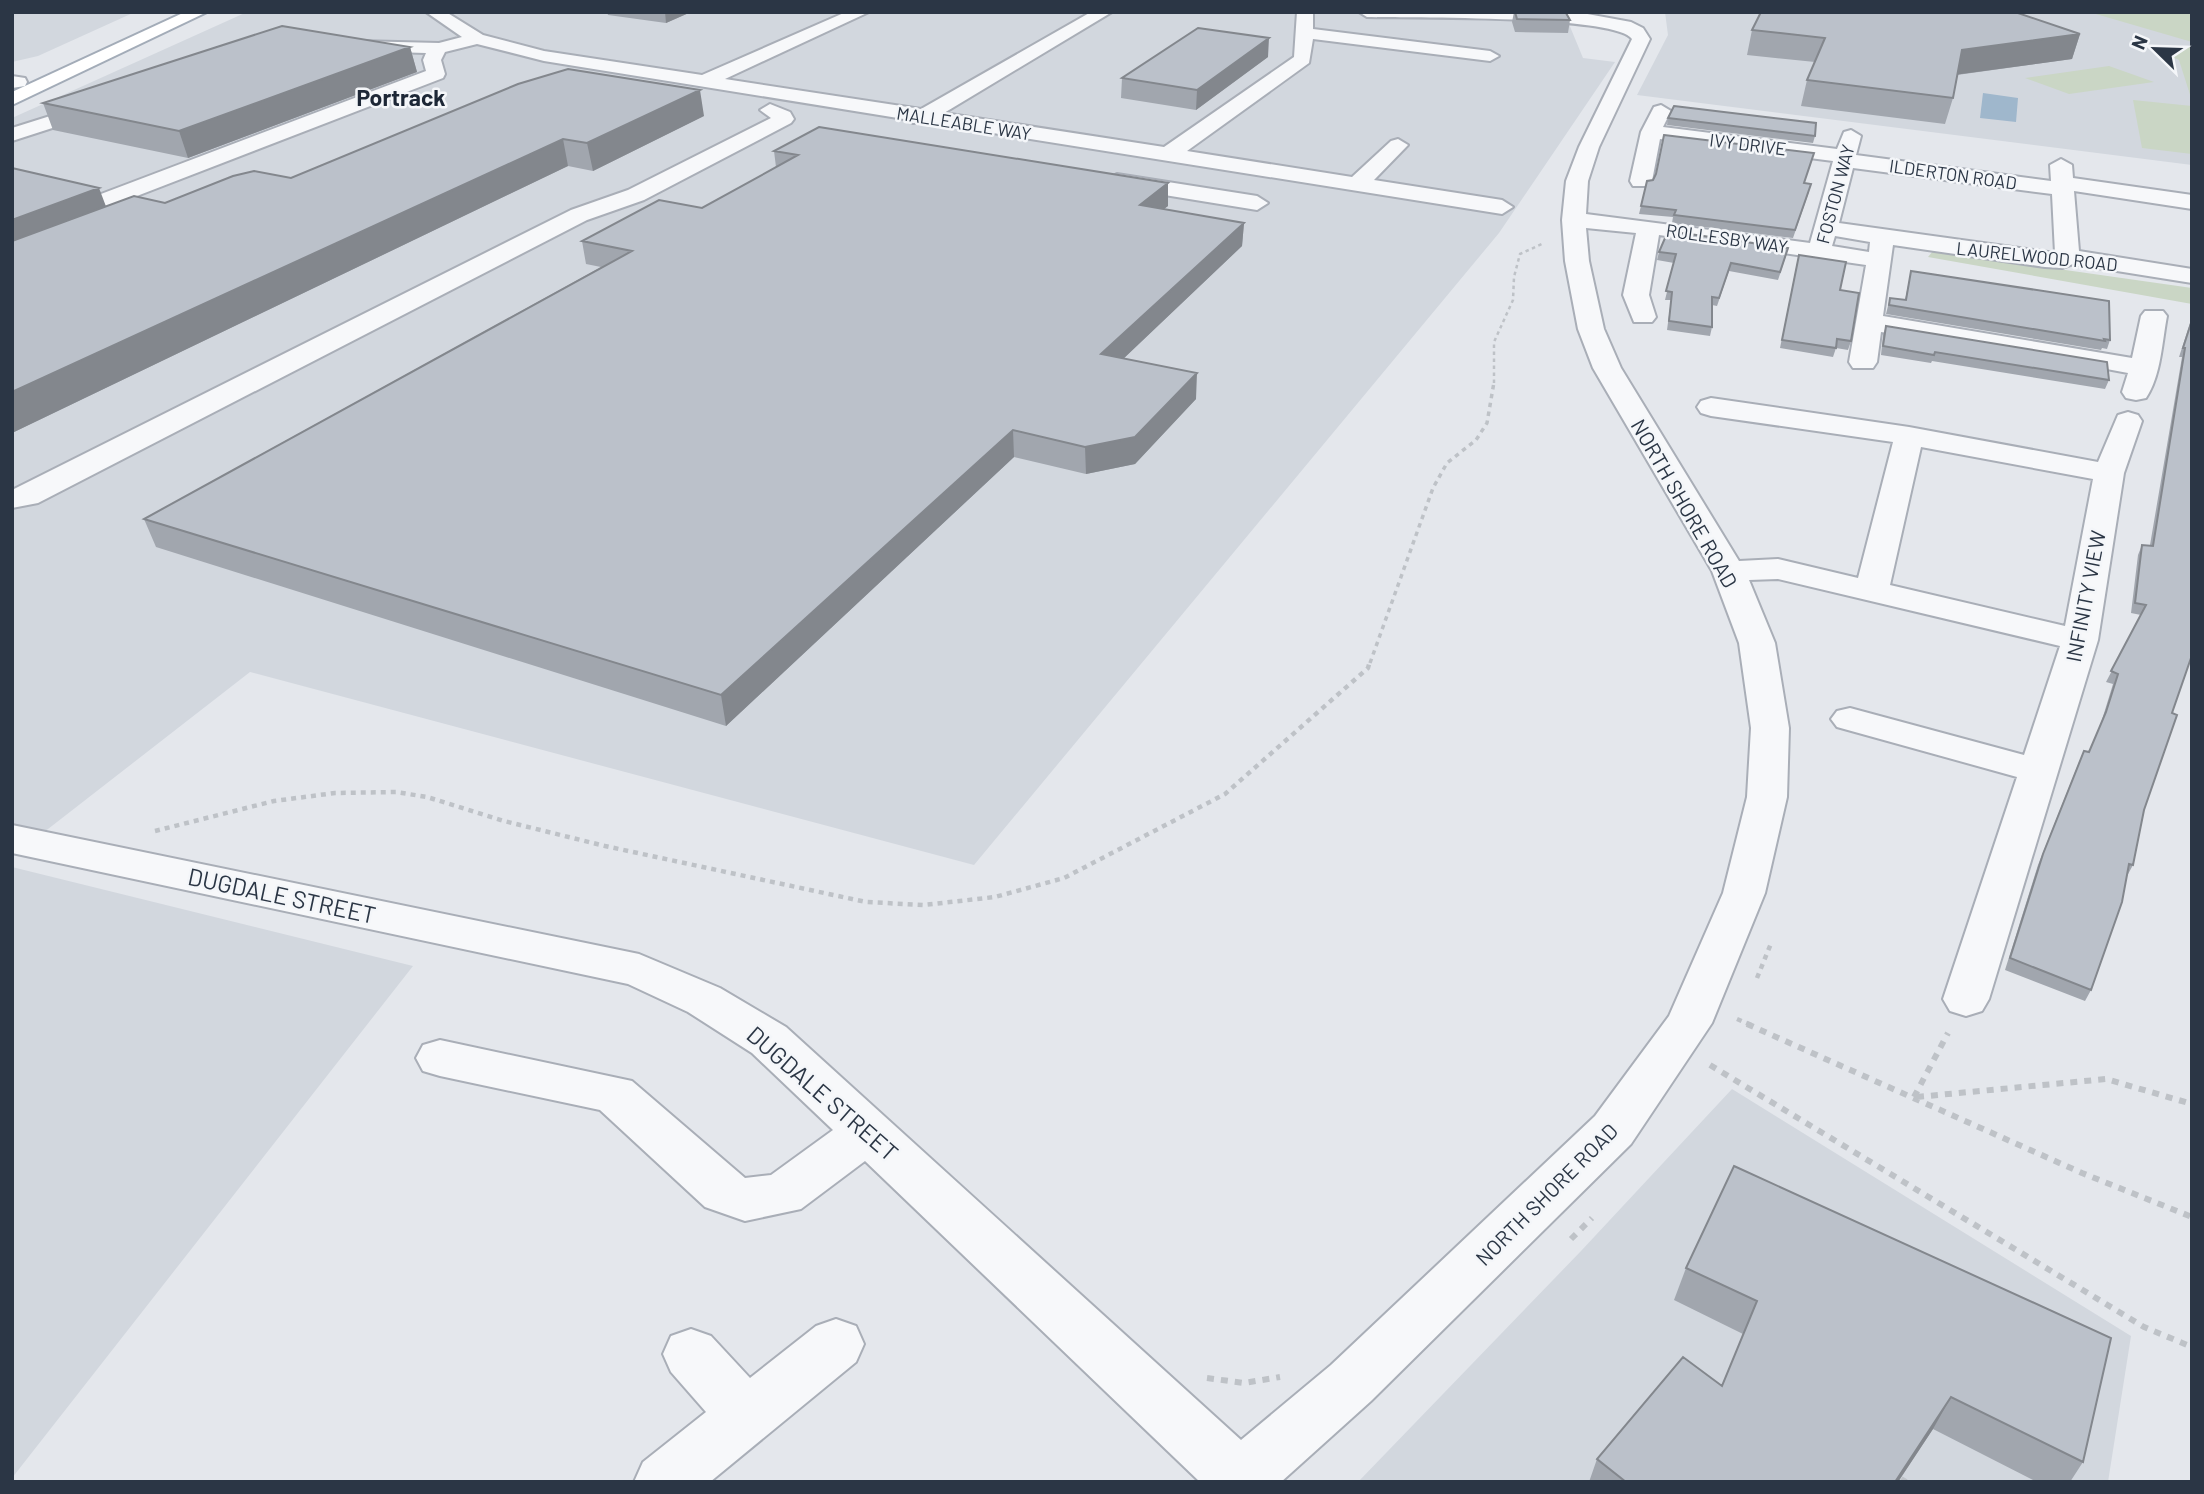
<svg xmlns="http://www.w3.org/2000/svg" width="2204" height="1494" font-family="Barlow,sans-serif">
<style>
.built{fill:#d2d7de}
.green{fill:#cad6c5}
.water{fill:#9fb7cc}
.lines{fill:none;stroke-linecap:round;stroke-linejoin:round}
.minor-casing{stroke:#a9aeb7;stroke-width:4}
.major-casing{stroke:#a3acb8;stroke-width:4}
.path-far3{stroke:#bec2c7;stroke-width:2.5;stroke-dasharray:3.5 3.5;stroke-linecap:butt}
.path-far2{stroke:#bec2c7;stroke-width:3.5;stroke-dasharray:4.5 4.5;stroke-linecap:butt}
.path-far1{stroke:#bec2c7;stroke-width:4.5;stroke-dasharray:5 5;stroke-linecap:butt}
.path{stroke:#bec2c7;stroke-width:6;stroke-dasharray:7 7;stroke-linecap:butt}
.minor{fill:#f7f8fa;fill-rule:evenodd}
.major{fill:#fff;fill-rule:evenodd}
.wall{fill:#a1a6ae}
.shaded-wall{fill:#83878d}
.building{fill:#bbc1ca;stroke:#83878d;stroke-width:2}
.labels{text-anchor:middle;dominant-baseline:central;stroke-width:5;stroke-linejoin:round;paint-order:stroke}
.far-street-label{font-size:18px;fill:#2b3645;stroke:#f4f6f9}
.street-label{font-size:21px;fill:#2b3645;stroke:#f4f6f9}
.far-district-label{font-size:23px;font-weight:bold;fill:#1d2736;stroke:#f4f6f9}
.near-street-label{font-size:24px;fill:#2b3645;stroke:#f4f6f9}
</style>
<rect width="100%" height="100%" fill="#e4e7ec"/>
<path class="built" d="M 12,12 L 135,12 L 38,56 L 12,62 Z
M 247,12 L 1564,12 L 1583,58 L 1615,62 L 1499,233 L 974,865 L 250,672 L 12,857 L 12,118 Z
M 1665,12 L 2089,12 L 2192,33 L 2192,165 L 1637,95 L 1668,35 Z
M 12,867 L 413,966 L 12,1478 Z
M 1732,1089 L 2131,1336 L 2108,1482 L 1358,1482 L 1581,1251 Z"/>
<path class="green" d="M 2089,12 L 2192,12 L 2192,42 Z
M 2192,46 L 2192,101 L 2179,60 L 2159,51 Z
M 2109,66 L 2154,82 L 2069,94 L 2025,78 Z
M 2133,100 L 2192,106 L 2192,154 L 2142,148 Z
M 1933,251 L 2192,288 L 2192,304 L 1928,257 Z"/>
<path class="water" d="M 1983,93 L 2018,98 L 2016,122 L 1980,118 Z"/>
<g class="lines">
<g class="minor-casing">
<path id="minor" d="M 426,12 L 446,12 L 483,35 L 544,51 L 702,75 L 846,12 L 869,12 L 725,79 L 921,109 L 1091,12 L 1112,12 L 944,113 L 1164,147 L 1294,57 L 1297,12 L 1313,12 L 1313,29 L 1490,51 L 1499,56 L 1490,61 L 1313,39 L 1309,63 L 1187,151 L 1352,177 L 1391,141 L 1398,139 L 1408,145 L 1374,180 L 1502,200 L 1513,207 L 1502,214 L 924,122 L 913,123 L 904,119 L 544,61 L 477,44 L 445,52 L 441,60 L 445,74 L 443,78 L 111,206 L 103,208 L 12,188 L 12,174 L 101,194 L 426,71 L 423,60 L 426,53 L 357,51 L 348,46 L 357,41 L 439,43 L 462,37 Z
M 1359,12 L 1582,13 L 1631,22 L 1643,28 L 1650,39 L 1599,147 L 1588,181 L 1586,214 L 1810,243 L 1833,161 L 1660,139 L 1652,181 L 1649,186 L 1633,186 L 1630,181 L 1641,132 L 1654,107 L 1661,105 L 1671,111 L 1663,127 L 1837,149 L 1844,132 L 1851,130 L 1861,136 L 1856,155 L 2051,181 L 2050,165 L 2061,159 L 2072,165 L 2073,178 L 2192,195 L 2192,209 L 2074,191 L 2079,251 L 2192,269 L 2192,283 L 2073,264 L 2062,268 L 2045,267 L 1893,245 L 1883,316 L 2132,358 L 2141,316 L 2145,311 L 2163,311 L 2167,316 C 2162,342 2161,376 2146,398 L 2136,400 L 2126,398 L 2122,392 L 2128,373 L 2005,350 L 1881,332 L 1877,362 L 1873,368 L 1853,368 L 1849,362 L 1866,265 L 1659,235 L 1649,295 L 1656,317 L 1652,322 L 1634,322 L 1623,295 L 1636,233 L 1586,228 L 1589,261 L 1604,329 L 1621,368 L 1739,561 L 1778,559 L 1858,578 L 1893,442 L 1711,416 L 1701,413 L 1697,407 L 1701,401 L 1711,398 L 1909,427 L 2098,462 L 2118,415 L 2128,412 L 2138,415 L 2142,421 L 2124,473 L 2098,640 L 1989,999 L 1982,1011 L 1966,1016 L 1950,1011 L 1943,999 L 2017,777 L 1837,727 L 1831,719 L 1837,711 L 1850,708 L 2024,755 L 2060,646 L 1778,579 L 1749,580 L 1775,643 L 1789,728 L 1787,797 L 1765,893 L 1712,1023 L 1631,1144 L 1371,1401 L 1281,1482 L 1200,1482 L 865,1161 L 801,1209 L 745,1221 L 705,1207 L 600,1110 L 440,1076 L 423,1071 L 416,1058 L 423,1045 L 440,1040 L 632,1081 L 745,1178 L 771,1175 L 833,1130 L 752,1053 L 688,1012 L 628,984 L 12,853 L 12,825 L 639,954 L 720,988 L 786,1027 L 1241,1440 L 1331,1365 L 1595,1116 L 1669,1016 L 1723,893 L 1747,797 L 1751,728 L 1739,643 L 1712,571 L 1593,368 L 1578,329 L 1565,261 L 1562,220 L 1566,181 L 1579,147 L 1632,39 C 1615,15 1407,18 1367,17 ZM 1853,168 L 2052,194 L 2055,253 L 1839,223 ZM 1835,236 L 1870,242 L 1869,252 L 1832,246 ZM 1921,447 L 2093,479 L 2065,626 L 1890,585 Z
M 12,76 L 25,78 L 27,82 L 25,86 L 12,88 Z
M 101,100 L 111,106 L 108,110 L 12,141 L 12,128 Z
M 770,104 L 790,112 L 794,119 L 791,123 L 644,200 L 587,220 L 38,503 L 12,508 L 12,490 L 571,210 L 628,190 L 771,118 L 760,110 Z
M 1117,174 L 1257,196 L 1268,203 L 1257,210 L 1109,186 L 1106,181 Z
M 836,1319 L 856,1326 L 864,1344 L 856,1362 L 710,1482 L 634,1482 L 643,1462 L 706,1412 L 671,1372 L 663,1354 L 671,1336 L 691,1329 L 711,1336 L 750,1378 L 816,1326 Z"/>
</g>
<g class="major-casing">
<path id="major" d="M 185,12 L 207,12 L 12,105 L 12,92 Z"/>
</g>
<path class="path-far3" d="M 1494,383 L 1494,342 L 1513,300 L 1514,277 L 1520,254 L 1544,243"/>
<path class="path-far2" d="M 1370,663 L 1433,488 L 1447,463 L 1476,440 L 1487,423 L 1494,382"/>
<path class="path-far1" d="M 155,831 L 274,801 L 335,793 L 396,792 L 427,797 L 504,821 L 605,846 L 866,902 L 924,905 L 995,897 L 1064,878 L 1225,794 L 1368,668 L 1370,661
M 1757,978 L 1772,941
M 1737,1019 L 1751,1025"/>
<path class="path" d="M 1747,1024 L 2082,1173 L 2192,1217
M 1710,1065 L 2144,1327 L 2192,1347
M 1914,1097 L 1948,1033
M 1917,1097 L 2106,1079 L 2192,1104
M 1571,1239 L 1592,1218
M 1207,1378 L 1244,1383 L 1280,1377
M 1901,1479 L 1906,1482"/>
<use href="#minor" class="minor"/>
<use href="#major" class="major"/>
</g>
<path class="wall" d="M 607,12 L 691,12 L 666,23 L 608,15 Z
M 1514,12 L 1553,12 L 1570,20 L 1568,33 L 1515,32 L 1512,22 Z
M 1752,30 L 2080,34 L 2072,59 L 1957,75 L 1953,98 L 1945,124 L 1801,106 L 1807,80 L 1815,62 L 1747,55 Z
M 410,47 L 417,72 L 188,158 L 53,130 L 43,103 Z
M 1268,57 L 1196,110 L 1121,98 L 1122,78 Z
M 704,116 L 593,171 L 568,166 L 12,433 L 12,168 L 106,206 L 165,203 L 291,178 Z
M 1668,118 L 1815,136 L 1813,143 L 1667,125 Z
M 774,151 L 1168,206 L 1163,209 L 1244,223 L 1242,246 L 1124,358 L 1196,399 L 1135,464 L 1086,474 L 1014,457 L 726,726 L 156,547 L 144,519 L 601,267 L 586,264 L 582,241 L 702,208 L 776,167 Z
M 1814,153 L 1804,183 L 1809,192 L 1793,238 L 1672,223 L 1673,217 L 1639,214 L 1641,206 L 1656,174 Z
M 1659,252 L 1786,256 L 1778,280 L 1729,271 L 1717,306 L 1712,305 L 1712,327 L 1710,336 L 1667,330 L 1671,300 L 1665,300 L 1674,263 L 1657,260 Z
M 1797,263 L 1840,290 L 1851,341 L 1848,350 L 1836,348 L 1833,357 L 1780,348 Z
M 1911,271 L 2110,340 L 2107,349 L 2102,348 L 2101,350 L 1886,314 L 1890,298 L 1905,300 Z
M 2192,317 L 2192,655 L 2172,713 L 2144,810 L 2133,865 L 2127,876 L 2091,990 L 2085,1001 L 2005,970 L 2038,865 L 2079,762 L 2084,751 L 2089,752 L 2101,723 L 2113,684 L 2106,682 L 2141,615 L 2131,613 L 2138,555 L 2142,545 L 2150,545 L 2182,357 L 2179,357 Z
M 1886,326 L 2109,380 L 2105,389 L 1932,361 L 1931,363 L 1881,355 L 1883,335 Z
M 1734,1166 L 2083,1462 L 2070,1482 L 2037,1482 L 1933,1429 L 1898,1482 L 1589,1482 L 1597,1459 L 1722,1386 L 1743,1334 L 1674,1300 L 1686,1268 Z"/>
<path class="shaded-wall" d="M 665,12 L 691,12 L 666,23 Z
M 2080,34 L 2072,59 L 1954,75 L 1962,50 Z
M 1269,38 L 1268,57 L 1196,110 L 1197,90 Z
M 410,47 L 417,72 L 188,158 L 179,131 Z
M 700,90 L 704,116 L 593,171 L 587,143 Z
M 563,139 L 568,166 L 12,433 L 12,392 Z
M 1168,183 L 1168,206 L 1140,228 L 1140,205 Z
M 99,188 L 110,217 L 12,254 L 12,220 Z
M 1244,223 L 1242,246 L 1101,380 L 1101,354 Z
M 1197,373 L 1196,399 L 1135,464 L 1086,474 L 1085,447 Z
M 1013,430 L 1014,457 L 726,726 L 721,695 Z
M 1951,1397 L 1933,1429 L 1898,1482 L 1895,1482 Z"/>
<path class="building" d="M 1515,12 L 1566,13 L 1570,20 L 1517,19 Z
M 1761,12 L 2015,12 L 2080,34 L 1962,50 L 1953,98 L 1807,80 L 1825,38 L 1752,30 Z
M 282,26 L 410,47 L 179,131 L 43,103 Z
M 1198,28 L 1269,38 L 1197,90 L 1122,78 Z
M 568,69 L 700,90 L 587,143 L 563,139 L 12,392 L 12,241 L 134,196 L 165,203 L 233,176 L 254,171 L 291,178 L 518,84 Z
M 1674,106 L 1816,123 L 1815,136 L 1668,118 Z
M 819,127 L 1168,183 L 1140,205 L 1244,223 L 1101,354 L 1197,373 L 1135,437 L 1085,447 L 1013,430 L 721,695 L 144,519 L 632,251 L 582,241 L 659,200 L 702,208 L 798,155 L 774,151 Z
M 1664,135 L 1814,153 L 1804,183 L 1811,184 L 1795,230 L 1674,215 L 1676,210 L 1641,206 L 1647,181 L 1653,180 L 1656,174 Z
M 12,168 L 99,188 L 12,220 Z
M 1668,231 L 1788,248 L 1780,272 L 1731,263 L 1719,298 L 1712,297 L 1712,327 L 1669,321 L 1672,292 L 1666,291 L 1676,254 L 1659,252 Z
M 1799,255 L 1846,262 L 1840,290 L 1859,293 L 1851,341 L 1837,339 L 1836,348 L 1782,340 Z
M 1911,271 L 2109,301 L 2110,340 L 2104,339 L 2105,341 L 1889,305 L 1890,298 L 1906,300 Z
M 2192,320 L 2192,655 L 2172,713 L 2177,715 L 2144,810 L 2133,865 L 2129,864 L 2122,902 L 2091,990 L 2010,958 L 2043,854 L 2084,751 L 2089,752 L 2106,712 L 2118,674 L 2111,671 L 2146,605 L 2135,603 L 2142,545 L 2153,546 L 2185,348 L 2183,348 Z
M 1886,326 L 2107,362 L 2109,380 L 1935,352 L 1934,355 L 1883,346 Z
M 1734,1166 L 2111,1338 L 2083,1462 L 1951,1397 L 1895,1482 L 1626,1482 L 1597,1459 L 1683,1357 L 1722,1386 L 1757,1301 L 1686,1268 Z"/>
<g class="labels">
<g class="far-street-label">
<text transform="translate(964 123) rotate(9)">MALLEABLE WAY</text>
<text transform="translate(1748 144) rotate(7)">IVY DRIVE</text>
<text transform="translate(1953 174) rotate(8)">ILDERTON ROAD</text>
<text transform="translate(1835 194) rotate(-75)">FOSTON WAY</text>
<text transform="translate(1727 238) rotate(8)">ROLLESBY WAY</text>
<text transform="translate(2037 256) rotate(6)">LAURELWOOD ROAD</text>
</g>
<g class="street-label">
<text transform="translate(1685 503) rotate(60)">NORTH SHORE ROAD</text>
<text transform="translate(2085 596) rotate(-79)">INFINITY VIEW</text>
<text transform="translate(1546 1194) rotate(-45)">NORTH SHORE ROAD</text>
</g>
<g class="far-district-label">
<text x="401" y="97">Portrack</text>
</g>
<g class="near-street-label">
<text transform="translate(282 895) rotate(12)">DUGDALE STREET</text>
<text transform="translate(823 1093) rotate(41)">DUGDALE STREET</text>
</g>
</g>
<rect width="2204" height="1494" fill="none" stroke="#2b3645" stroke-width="28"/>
<g transform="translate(2155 49) rotate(293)" stroke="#f4f6f9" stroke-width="5" paint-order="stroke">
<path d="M0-5L12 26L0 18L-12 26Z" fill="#2b3645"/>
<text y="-10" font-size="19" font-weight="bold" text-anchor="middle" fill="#2b3645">N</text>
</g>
</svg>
